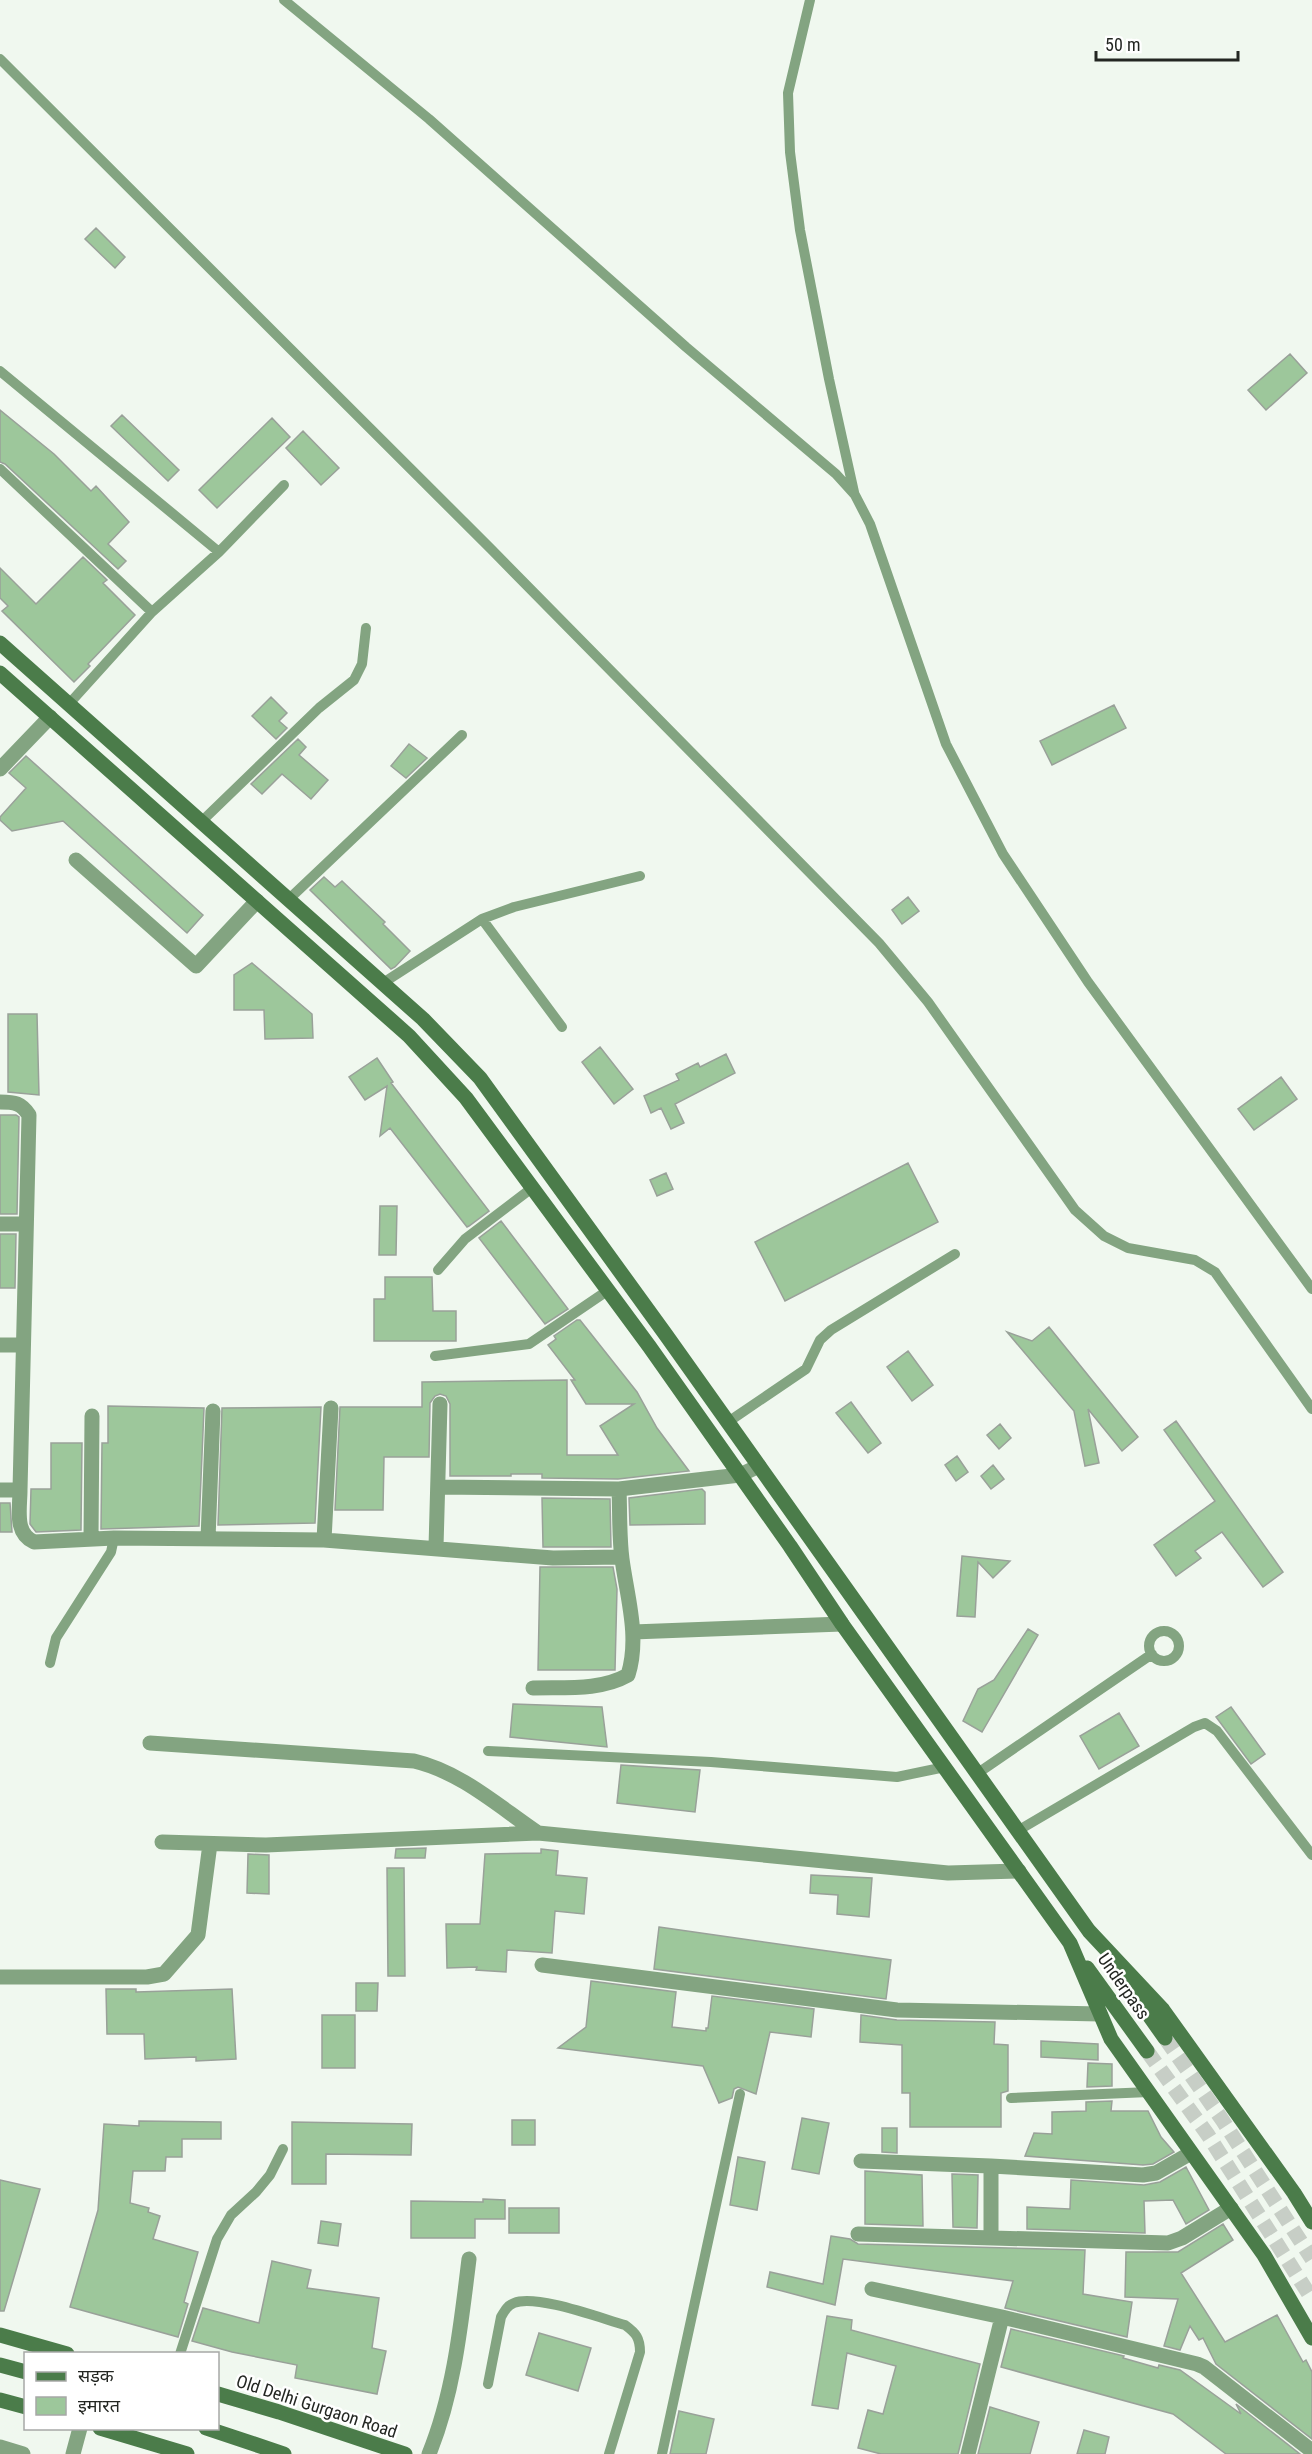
<svg xmlns="http://www.w3.org/2000/svg" width="1312" height="2454" font-family="'Roboto Condensed','Noto Sans Devanagari',sans-serif">
<style>
.building{fill:#9dc79b;stroke:#99a199;stroke-width:1.5}
.lines{fill:none;stroke-linecap:round;stroke-linejoin:round}
.secondary-tunnel{stroke:#c7cec6;stroke-width:15;stroke-dasharray:15 8;stroke-linecap:butt}
.lane{stroke:#83a481;stroke-width:10}
.street{stroke:#83a481;stroke-width:15}
.secondary{stroke:#4b7c4a;stroke-width:15}
.labels{text-anchor:middle;dominant-baseline:central;stroke-width:5;stroke-linejoin:round;paint-order:stroke}
.street-label{font-size:18px;fill:#232622;stroke:#fff}
</style>
<rect width="100%" height="100%" fill="#f0f8ef"/>
<path class="building" d="M 96,228 L 125,257 L 115,268 L 85,239 Z
M 1290,354 L 1307,373 L 1266,410 L 1248,390 Z
M 0,410 L 54,454 L 91,491 L 96,486 L 129,522 L 108,544 L 126,561 L 118,569 L 5,464 L 0,462 Z
M 122,415 L 179,470 L 168,481 L 111,426 Z
M 272,418 L 290,437 L 217,508 L 199,490 Z
M 303,431 L 339,468 L 321,485 L 286,448 Z
M 83,557 L 107,580 L 103,583 L 135,615 L 88,664 L 90,666 L 74,682 L 2,611 L 8,606 L 0,598 L 0,568 L 36,604 Z
M 271,697 L 287,713 L 279,721 L 287,728 L 276,739 L 252,716 Z
M 1114,705 L 1126,728 L 1052,765 L 1040,741 Z
M 298,739 L 306,747 L 299,755 L 328,780 L 311,799 L 282,774 L 262,794 L 251,784 Z
M 409,744 L 427,758 L 406,778 L 391,766 Z
M 26,756 L 203,915 L 187,933 L 63,821 L 12,831 L 0,820 L 0,817 L 26,788 L 9,773 Z
M 324,877 L 335,887 L 342,881 L 385,922 L 383,924 L 410,951 L 395,967 L 391,969 L 310,890 Z
M 908,897 L 919,911 L 902,924 L 892,910 Z
M 252,963 L 312,1014 L 313,1038 L 265,1039 L 264,1010 L 234,1010 L 234,975 Z
M 8,1014 L 37,1014 L 39,1095 L 8,1092 Z
M 600,1047 L 633,1089 L 614,1104 L 582,1062 Z
M 726,1054 L 735,1073 L 675,1104 L 684,1123 L 671,1129 L 661,1108 L 651,1113 L 644,1096 L 679,1080 L 676,1074 L 698,1063 L 700,1067 Z
M 377,1058 L 393,1082 L 391,1083 L 489,1211 L 469,1226 L 467,1227 L 390,1128 L 380,1136 L 387,1086 L 365,1100 L 349,1077 Z
M 1281,1077 L 1297,1099 L 1254,1130 L 1238,1109 Z
M 0,1115 L 16,1115 L 19,1117 L 17,1214 L 0,1214 Z
M 908,1163 L 938,1222 L 785,1301 L 755,1242 Z
M 666,1173 L 673,1189 L 657,1196 L 650,1180 Z
M 380,1206 L 397,1206 L 396,1255 L 379,1255 Z
M 501,1221 L 568,1309 L 545,1324 L 479,1238 Z
M 0,1234 L 16,1234 L 15,1288 L 0,1288 Z
M 385,1277 L 432,1277 L 433,1311 L 456,1311 L 456,1341 L 374,1341 L 374,1299 L 385,1299 Z
M 577,1320 L 580,1320 L 637,1392 L 657,1428 L 689,1471 L 618,1479 L 542,1478 L 542,1474 L 511,1474 L 511,1476 L 450,1476 L 450,1404 L 446,1396 L 440,1394 L 435,1396 L 430,1403 L 429,1457 L 384,1457 L 383,1510 L 335,1510 L 340,1407 L 422,1407 L 422,1382 L 567,1380 L 567,1455 L 618,1455 L 600,1426 L 634,1404 L 586,1404 L 571,1380 L 575,1380 L 548,1345 L 556,1339 L 554,1336 Z
M 1049,1327 L 1138,1437 L 1122,1451 L 1088,1409 L 1099,1463 L 1085,1466 L 1074,1411 L 1007,1332 L 1032,1341 Z
M 908,1351 L 933,1385 L 912,1401 L 887,1367 Z
M 851,1402 L 881,1443 L 868,1453 L 836,1413 Z
M 108,1406 L 204,1408 L 199,1526 L 101,1529 L 102,1443 L 108,1443 Z
M 321,1407 L 315,1523 L 218,1525 L 222,1408 Z
M 1176,1421 L 1283,1572 L 1263,1587 L 1222,1532 L 1195,1551 L 1201,1558 L 1176,1576 L 1154,1545 L 1215,1501 L 1164,1430 Z
M 1000,1424 L 1011,1438 L 999,1449 L 987,1435 Z
M 51,1443 L 82,1443 L 81,1530 L 36,1532 L 30,1524 L 31,1489 L 51,1489 Z
M 957,1456 L 968,1472 L 956,1481 L 945,1465 Z
M 993,1465 L 1004,1479 L 991,1489 L 981,1476 Z
M 702,1489 L 705,1492 L 705,1524 L 630,1525 L 629,1498 Z
M 542,1498 L 610,1499 L 611,1547 L 543,1547 Z
M 0,1503 L 10,1503 L 12,1532 L 0,1532 Z
M 962,1556 L 1010,1561 L 993,1578 L 978,1562 L 975,1617 L 957,1616 Z
M 540,1567 L 613,1567 L 617,1589 L 615,1670 L 538,1670 Z
M 1028,1629 L 1038,1635 L 982,1732 L 963,1721 L 978,1689 L 994,1680 Z
M 513,1704 L 602,1707 L 607,1747 L 510,1737 Z
M 1231,1707 L 1265,1754 L 1251,1764 L 1216,1717 Z
M 1119,1713 L 1139,1746 L 1099,1769 L 1080,1736 Z
M 621,1765 L 700,1770 L 695,1812 L 617,1803 Z
M 426,1848 L 425,1858 L 395,1858 L 396,1849 Z
M 541,1849 L 558,1851 L 556,1875 L 587,1878 L 584,1914 L 555,1911 L 552,1953 L 507,1950 L 506,1972 L 476,1970 L 477,1967 L 447,1968 L 446,1924 L 480,1924 L 485,1854 L 541,1853 Z
M 248,1854 L 269,1855 L 269,1894 L 247,1893 Z
M 387,1868 L 404,1868 L 405,1976 L 388,1976 Z
M 811,1875 L 872,1878 L 869,1917 L 837,1914 L 838,1895 L 810,1893 Z
M 659,1927 L 891,1960 L 886,1999 L 654,1969 Z
M 591,1981 L 676,1992 L 672,2027 L 706,2031 L 706,2028 L 708,2028 L 712,1996 L 814,2009 L 811,2037 L 770,2032 L 756,2094 L 738,2087 L 734,2089 L 732,2098 L 719,2103 L 703,2066 L 558,2048 L 586,2027 Z
M 356,1983 L 378,1983 L 377,2011 L 356,2011 Z
M 106,1989 L 136,1989 L 136,1992 L 232,1989 L 236,2059 L 196,2061 L 196,2057 L 145,2059 L 144,2034 L 107,2034 Z
M 322,2015 L 355,2015 L 355,2068 L 322,2068 Z
M 861,2015 L 897,2020 L 995,2022 L 994,2044 L 1008,2045 L 1008,2091 L 1001,2093 L 1001,2127 L 910,2127 L 910,2093 L 902,2093 L 902,2045 L 860,2042 Z
M 1041,2041 L 1098,2044 L 1098,2060 L 1041,2057 Z
M 1088,2063 L 1112,2064 L 1112,2086 L 1087,2087 Z
M 1112,2101 L 1111,2111 L 1148,2111 L 1161,2137 L 1174,2152 L 1153,2164 L 1143,2165 L 1025,2156 L 1034,2133 L 1052,2134 L 1052,2112 L 1086,2111 L 1086,2102 Z
M 802,2118 L 829,2123 L 819,2174 L 792,2169 Z
M 512,2120 L 535,2120 L 535,2145 L 512,2145 Z
M 139,2121 L 221,2122 L 221,2139 L 182,2139 L 182,2157 L 166,2157 L 165,2171 L 133,2171 L 130,2203 L 149,2208 L 148,2212 L 160,2216 L 153,2239 L 198,2252 L 184,2302 L 188,2304 L 178,2337 L 70,2307 L 98,2210 L 104,2124 L 139,2126 Z
M 292,2122 L 412,2124 L 411,2155 L 326,2154 L 326,2184 L 292,2184 Z
M 882,2128 L 897,2128 L 897,2153 L 882,2152 Z
M 738,2157 L 765,2162 L 757,2210 L 730,2205 Z
M 1186,2167 L 1209,2210 L 1186,2224 L 1173,2200 L 1144,2201 L 1145,2233 L 1027,2229 L 1027,2207 L 1070,2209 L 1071,2180 L 1144,2185 L 1160,2182 Z
M 865,2171 L 922,2175 L 923,2226 L 865,2224 Z
M 952,2174 L 978,2175 L 977,2228 L 953,2227 Z
M 0,2180 L 40,2189 L 4,2311 L 0,2311 Z
M 483,2199 L 505,2200 L 505,2219 L 475,2219 L 475,2238 L 411,2238 L 411,2201 L 483,2202 Z
M 509,2208 L 559,2208 L 559,2233 L 509,2233 Z
M 321,2221 L 341,2224 L 338,2246 L 318,2243 Z
M 1223,2224 L 1233,2240 L 1181,2273 L 1225,2342 L 1277,2315 L 1303,2362 L 1306,2360 L 1312,2372 L 1312,2439 L 1216,2364 L 1203,2338 L 1199,2340 L 1190,2326 L 1180,2350 L 1164,2346 L 1178,2299 L 1125,2297 L 1126,2252 L 1178,2252 Z
M 831,2236 L 850,2239 L 858,2244 L 1085,2250 L 1083,2294 L 1132,2302 L 1127,2337 L 1005,2308 L 1013,2281 L 843,2259 L 835,2305 L 767,2287 L 770,2272 L 823,2284 Z
M 272,2261 L 311,2270 L 307,2288 L 379,2298 L 372,2348 L 386,2351 L 377,2394 L 295,2378 L 297,2365 L 232,2352 L 192,2341 L 203,2308 L 259,2323 Z
M 827,2316 L 852,2320 L 851,2330 L 980,2364 L 958,2454 L 881,2454 L 858,2448 L 868,2410 L 883,2414 L 896,2366 L 847,2353 L 838,2409 L 812,2405 Z
M 1011,2329 L 1124,2356 L 1123,2358 L 1158,2368 L 1159,2365 L 1180,2370 L 1241,2414 L 1236,2404 L 1300,2454 L 1226,2454 L 1173,2414 L 1001,2367 Z
M 539,2333 L 591,2348 L 578,2391 L 526,2375 Z
M 990,2407 L 1039,2422 L 1030,2454 L 978,2454 Z
M 679,2411 L 714,2419 L 706,2454 L 670,2454 Z
M 1084,2430 L 1109,2437 L 1105,2454 L 1077,2454 Z"/>
<g class="lines">
<path class="secondary-tunnel" d="M 1165,2038 L 1223,2121 L 1312,2259
M 1147,2051 L 1208,2135 L 1312,2299"/>
<path class="lane" d="M 284,0 L 429,119 L 686,347 L 836,474 L 855,495 L 870,524 L 946,744 L 1003,854 L 1088,982 L 1312,1289
M 810,0 L 788,93 L 790,152 L 800,230 L 829,379 L 854,492
M 0,59 L 491,549 L 879,943 L 928,1002 L 1075,1210 L 1104,1236 L 1128,1248 L 1195,1260 L 1215,1272 L 1312,1409
M 0,371 L 219,552
M 0,469 L 152,612
M 68,705 L 152,612 L 219,552 L 284,485
M 201,822 L 319,708 L 354,680 L 362,664 L 366,628
M 288,900 L 462,735
M 482,919 L 562,1027
M 383,983 L 482,919 L 514,907 L 640,876
M 438,1270 L 465,1239 L 532,1188
M 435,1356 L 529,1344 L 607,1291
M 728,1422 L 806,1369 L 820,1340 L 831,1330 L 955,1254
M1149 1646a15 15 0 1 1 30 0a15 15 0 1 1-30 0Z
M 50,1663 L 56,1638 L 111,1552 L 114,1538
M 488,1751 L 711,1762 L 897,1777 L 945,1767
M 978,1773 L 1152,1654
M 1019,1830 L 1194,1727 L 1205,1723 L 1217,1731 L 1312,1855
M 1011,2098 L 1149,2092
M 180,2354 L 217,2239 L 231,2215 L 256,2192 L 270,2175 L 283,2149
M 488,2384 L 501,2317 C 505,2310 507,2306 514,2303 C 536,2294 600,2318 625,2325 C 636,2333 640,2338 640,2352 L 609,2454
M 662,2454 L 740,2094"/>
<path class="street" d="M 0,769 L 50,717
M 76,860 L 196,966 L 257,901
M 0,1102 C 15,1102 21,1103 29,1115 L 20,1490 C 20,1509 14,1533 34,1542 L 114,1538 L 324,1540 L 553,1558 L 621,1557
M 0,1224 L 25,1224
M 0,1345 L 23,1345
M 438,1487 L 619,1489 L 740,1475 L 759,1466
M 0,1490 L 20,1490
M 91,1538 L 92,1416
M 208,1539 L 213,1411
M 324,1540 L 331,1408
M 436,1547 L 440,1404
M 633,1632 L 842,1624
M 533,1688 C 564,1687 600,1691 628,1675 C 640,1637 627,1597 622,1559 C 619,1536 620,1512 619,1489
M 150,1743 L 414,1761 C 461,1772 498,1806 538,1833
M 162,1842 L 266,1845 L 538,1833 L 948,1873 L 1019,1871
M 542,1965 L 897,2010 L 1100,2014
M 0,1977 L 147,1977 L 164,1974 L 198,1935 L 210,1844
M 861,2161 L 991,2166 L 1143,2175 L 1156,2173 L 1191,2153
M 858,2234 L 1168,2243 L 1182,2238 L 1231,2208
M 991,2237 L 991,2166
M 872,2289 L 1002,2317 L 1197,2364 L 1204,2367 L 1312,2451
M 0,2447 L 23,2454
M 73,2454 L 80,2428
M 429,2454 C 454,2393 461,2324 469,2259
M 968,2454 L 1002,2317"/>
<path class="secondary" d="M 0,643 L 423,1019 L 480,1078 L 666,1335 L 1089,1931 L 1163,2010 L 1294,2193 L 1312,2222
M 0,673 L 409,1036 L 466,1098 L 649,1346 L 790,1546 L 842,1624 L 1070,1943 L 1111,2039 L 1264,2255 L 1312,2338
M 1087,1968 L 1147,2051
M 1122,1977 L 1165,2038
M 0,2335 L 67,2354
M 0,2365 L 26,2372
M 218,2394 L 279,2412 L 405,2454
M 0,2400 L 26,2407
M 100,2428 L 187,2454
M 206,2428 L 284,2454"/>
</g>
<g class="labels">
<g class="street-label">
<text transform="translate(1124 1986) rotate(55)">Underpass</text>
<text transform="translate(317 2406) rotate(18)">Old Delhi Gurgaon Road</text>
</g>
</g>
<rect x="24" y="2352" width="195" height="78" fill="#ffffff" stroke="#a7a8a7" stroke-width="1.5"/>
<rect x="36" y="2372" width="30" height="9" fill="#4b7c4a" stroke="#a7a8a7" stroke-width="1.5"/>
<text x="78" y="2382" font-size="18" fill="#232622">सड़क</text>
<rect x="36" y="2397" width="30" height="18" fill="#9dc79b" stroke="#a7a8a7" stroke-width="1.5"/>
<text x="78" y="2412" font-size="18" fill="#232622">इमारत</text>
<path d="M1096 51v9h142v-9" fill="none" stroke="#232622" stroke-width="3"/>
<text x="1105" y="51" font-size="18" fill="#232622" stroke="#ffffff" stroke-width="4.5" paint-order="stroke">50 m</text>
</svg>
